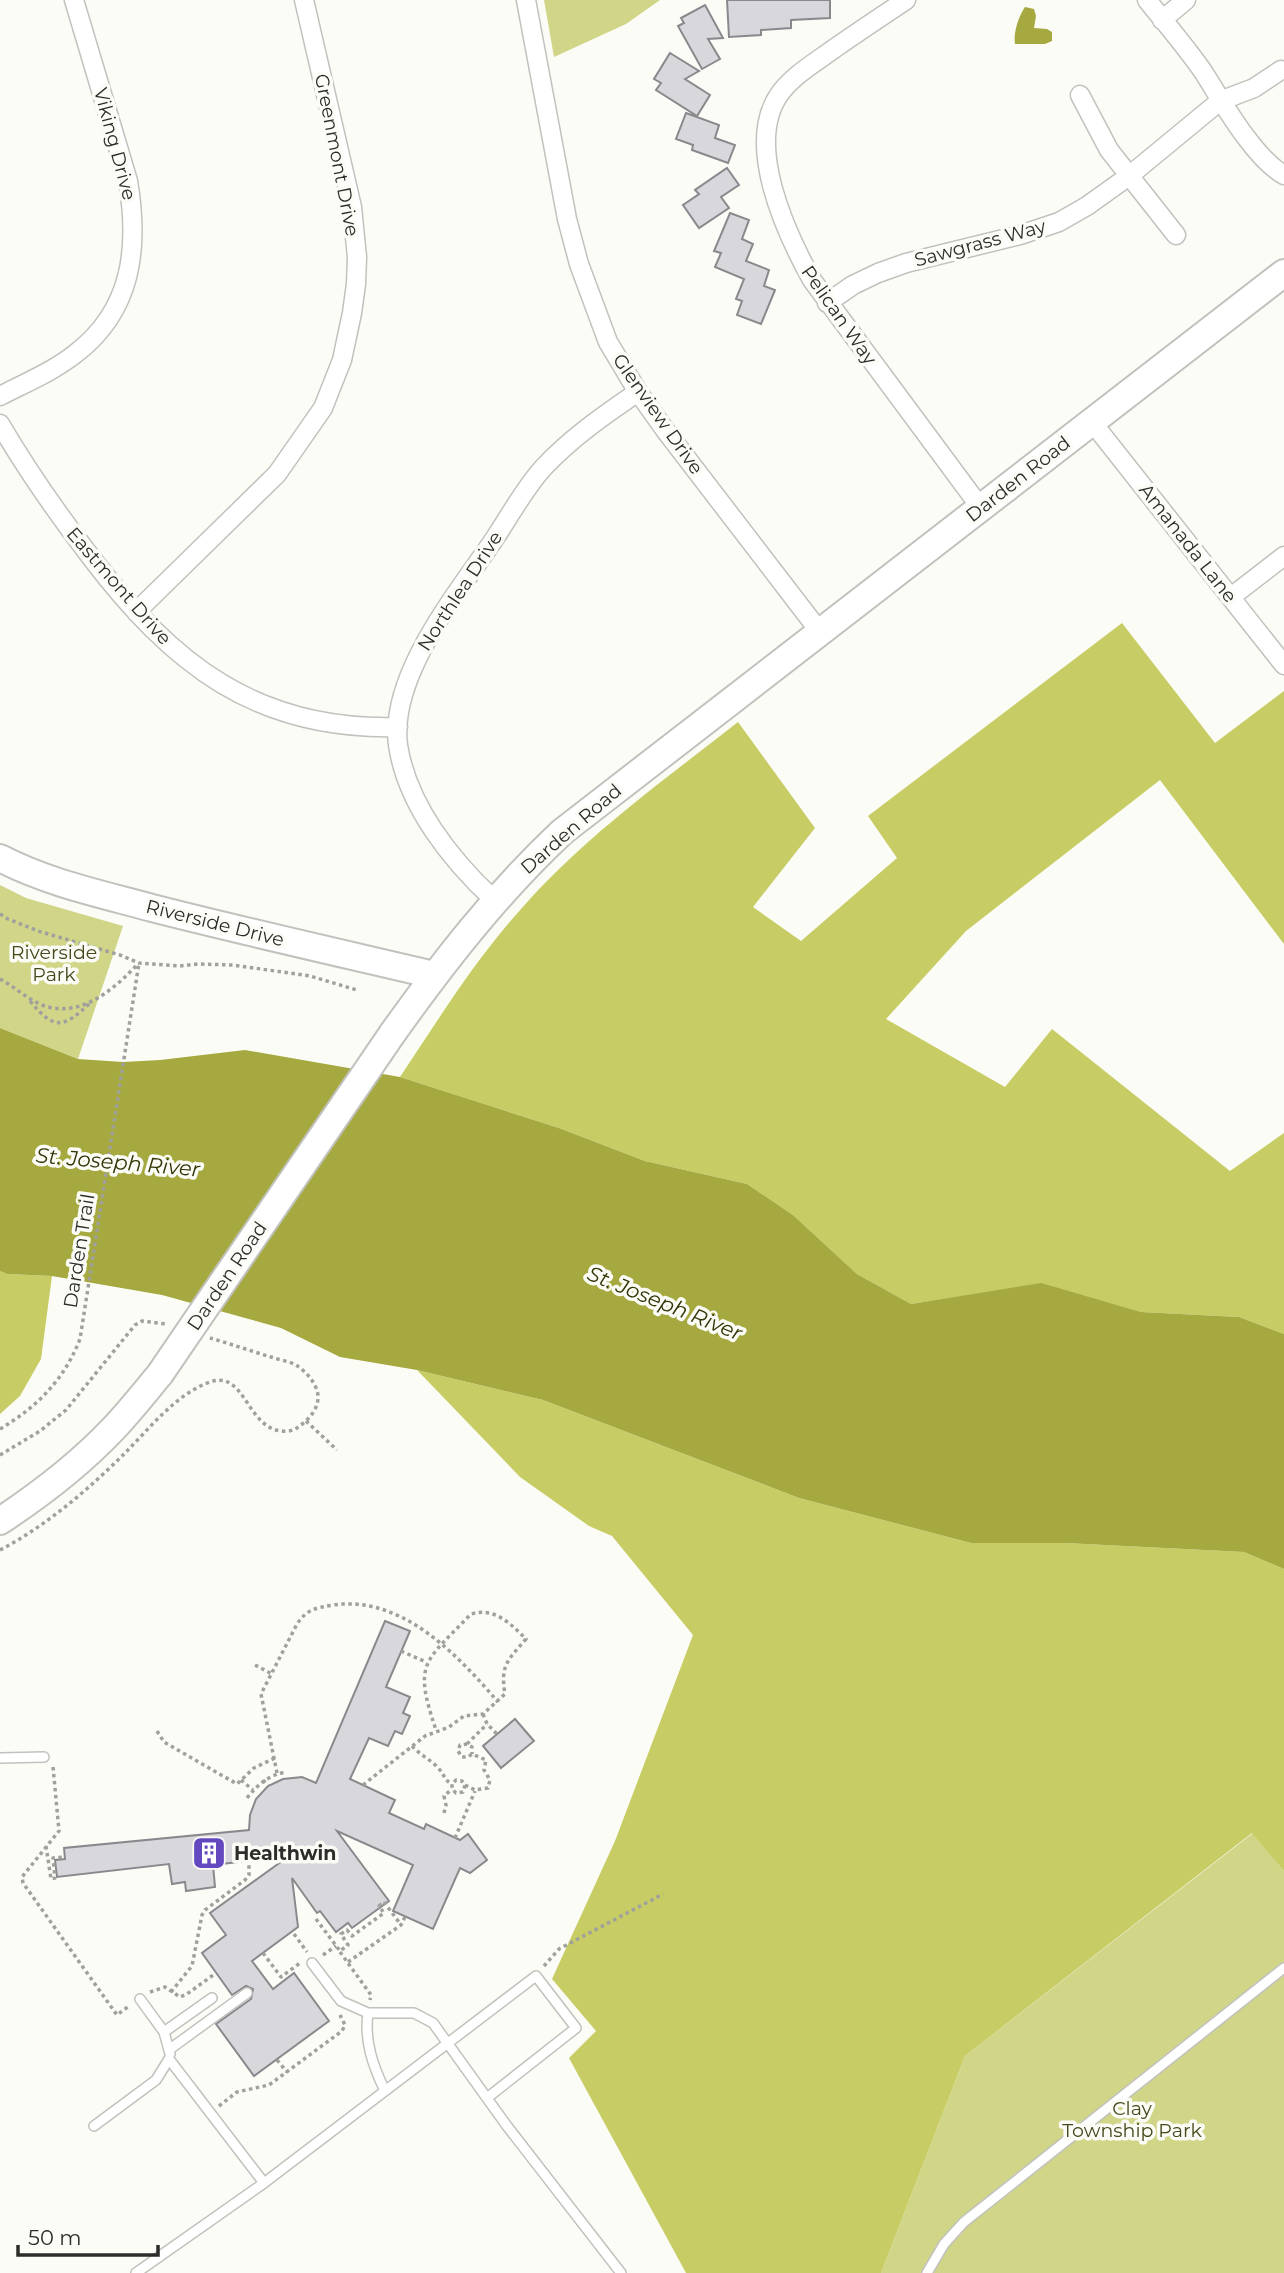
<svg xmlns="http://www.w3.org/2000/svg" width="1284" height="2273" font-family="Montserrat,sans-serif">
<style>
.green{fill:#d1d588}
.forest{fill:#c7cc64}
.water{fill:#a5a93f}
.building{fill:#d8d7dc;stroke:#89898d;stroke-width:2}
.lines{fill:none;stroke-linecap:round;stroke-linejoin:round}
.lane-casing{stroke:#c1c2bd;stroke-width:12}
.street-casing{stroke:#c1c2bd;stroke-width:21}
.secondary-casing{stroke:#c1c2bd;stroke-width:30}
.path{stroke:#a0a09d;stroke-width:3.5;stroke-dasharray:3.5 3.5;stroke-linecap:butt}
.lane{stroke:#fff;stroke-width:9}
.street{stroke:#fff;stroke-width:18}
.secondary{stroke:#fff;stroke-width:26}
.secondary-bridge-casing{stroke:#c1c2bd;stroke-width:30;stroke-linecap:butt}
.secondary-bridge{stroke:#fff;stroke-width:26}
.labels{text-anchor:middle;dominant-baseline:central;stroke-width:7;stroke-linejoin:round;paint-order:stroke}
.street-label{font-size:19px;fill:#2c2c2b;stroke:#fcfcf7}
.park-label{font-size:19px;fill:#46481c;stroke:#fcfcf7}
.poi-label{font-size:19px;font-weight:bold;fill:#2c2c2b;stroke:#fcfcf7;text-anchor:start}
.water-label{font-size:21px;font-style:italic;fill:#343608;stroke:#fcfcf7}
</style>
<rect width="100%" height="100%" fill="#fcfcf7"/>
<path class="green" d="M 544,0 L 660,0 L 626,24 L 554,57 Z
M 0,885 L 26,898 L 123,926 L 78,1059 L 0,1028 Z
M 1253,1833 L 1284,1871 L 1284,2273 L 881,2273 L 965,2056 Z"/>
<path class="forest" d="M 1122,623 L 1215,743 L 1284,691 L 1284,944 L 1160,780 L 966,931 L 886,1019 L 1005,1087 L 1052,1029 L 1230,1171 L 1284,1133 L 1284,1334 L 1239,1317 L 1141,1312 L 1041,1284 L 911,1304 L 857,1274 L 793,1215 L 747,1184 L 645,1161 L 559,1128 L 400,1077 C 438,1020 475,960 521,909 C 584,837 663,781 738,722 L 815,828 L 753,907 L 801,941 L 897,858 L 868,816 Z
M 0,1271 L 7,1274 L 52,1276 L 41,1359 L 20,1396 L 0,1414 Z
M 417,1370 L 543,1400 L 799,1498 L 971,1543 L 1065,1543 L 1244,1552 L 1284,1569 L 1284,1871 L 1252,1833 L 965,2056 L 881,2273 L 686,2273 L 569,2058 L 596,2031 L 552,1979 L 615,1841 L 693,1635 L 612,1536 L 589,1526 L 520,1477 Z"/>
<path class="water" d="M 1025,7 L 1034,9 L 1036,16 L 1034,28 L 1047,29 L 1052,32 L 1052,41 L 1045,44 L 1015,44 C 1013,32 1019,16 1025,7 Z
M 0,1028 L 78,1059 L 123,1062 L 160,1060 L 245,1050 L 400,1077 L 559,1128 L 645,1161 L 747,1184 L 793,1215 L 857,1274 L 911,1304 L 1041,1283 L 1141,1312 L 1239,1317 L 1284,1334 L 1284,1569 L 1244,1552 L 1065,1543 L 971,1543 L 799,1498 L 543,1400 L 417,1370 L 340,1357 L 281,1328 L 162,1295 L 52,1276 L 7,1274 L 0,1271 Z"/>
<path class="building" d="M 727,0 L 830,0 L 830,18 L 791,20 L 791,28 L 761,30 L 761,35 L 729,37 Z
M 705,5 L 723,38 L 708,39 L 720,59 L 702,69 L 678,26 L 684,23 L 681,18 Z
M 670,53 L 699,71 L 685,79 L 710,95 L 697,116 L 656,90 L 661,83 L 654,79 Z
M 686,113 L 719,125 L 715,138 L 735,145 L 728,163 L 692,150 L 693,145 L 676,139 Z
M 727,168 L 739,185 L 721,197 L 729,208 L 699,228 L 683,205 L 699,194 L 695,190 Z
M 730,213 L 749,220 L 742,239 L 753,244 L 746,261 L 769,270 L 764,286 L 775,290 L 761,324 L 737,315 L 742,301 L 736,299 L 744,279 L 715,267 L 721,253 L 714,251 Z
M 385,1621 L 410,1631 L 386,1687 L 410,1697 L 403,1713 L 410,1716 L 402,1734 L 395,1731 L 388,1746 L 369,1738 L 350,1779 L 395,1800 L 389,1813 L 424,1829 L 426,1824 L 460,1840 L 468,1834 L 487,1860 L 470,1873 L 460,1868 L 433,1929 L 393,1911 L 413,1865 L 337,1831 L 389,1901 L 352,1928 L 348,1923 L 336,1932 L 320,1911 L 317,1913 L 292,1878 L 298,1927 L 252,1961 L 273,1989 L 294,1973 L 329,2021 L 254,2076 L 216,2024 L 251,1999 L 253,1989 L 246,1986 L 232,1995 L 202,1953 L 226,1935 L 210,1913 L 289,1856 L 213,1865 L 215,1887 L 186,1891 L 185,1882 L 172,1884 L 169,1864 L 57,1877 L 55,1860 L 65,1859 L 64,1848 L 249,1830 L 250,1815 L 256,1799 L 268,1786 L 283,1779 L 302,1777 L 316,1783 Z
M 515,1719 L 534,1741 L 501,1768 L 483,1746 Z"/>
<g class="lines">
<g class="lane-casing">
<path id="lane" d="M 0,1758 L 44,1757
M 312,1963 L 341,2001 L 368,2013
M 140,1999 L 164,2032
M 170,2049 L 247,1993
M 170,2054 L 164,2032 L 212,1998
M 385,2091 C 373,2066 364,2041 368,2013 L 414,2013 L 433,2023 L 507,2126 L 621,2273
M 94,2126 L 156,2080 L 169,2059 L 264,2183
M 136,2273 L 264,2183 L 536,1976 L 576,2028 L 487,2098
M 927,2273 L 944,2244 L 964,2222 L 1284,1968"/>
</g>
<g class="street-casing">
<path id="street" d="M 526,0 L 567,219 L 579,264 L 608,342 L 638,392 L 665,430 L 820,632
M 906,0 C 882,16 858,32 835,48 C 816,62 795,74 781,92 C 743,142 786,233 812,280 L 981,508
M 1147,0 C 1166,24 1187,48 1204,73 C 1223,103 1254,158 1284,175
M 1162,20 L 1186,0
M 1080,95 L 1109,150 L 1176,235
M 827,303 L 853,285 L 878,273 L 906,263 L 1020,235 L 1059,222 L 1087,206 L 1129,176 L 1220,101 L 1254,88 L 1281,70
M 0,396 C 25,383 52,372 75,354 C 133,310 139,247 128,181 L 74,0
M 1092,422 L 1284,665
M 0,424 C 27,470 57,513 90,556 C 172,664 256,731 398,727
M 1231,597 L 1284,556
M 136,612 L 277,474 L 323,408 L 342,360 L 352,313 L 356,284 L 357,257 L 352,207 L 304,0
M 494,900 C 451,860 407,805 398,745 C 389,675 458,593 495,538 C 511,514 524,489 543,468 C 571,438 604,415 638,392"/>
</g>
<g class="secondary-casing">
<path id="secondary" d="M 0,858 C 48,883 101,894 152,908 C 246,932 340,953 434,975
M 392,1034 C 444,961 497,893 562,832 L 1284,273
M 0,1521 C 41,1494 80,1464 114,1428 C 130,1411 145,1392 160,1374"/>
</g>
<path class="path" d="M 0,914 L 8,919 L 38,931 L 120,955 L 139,963 L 180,966 L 198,964 L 233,965 L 310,976 L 357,990
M 0,979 C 15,987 27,999 42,1005 C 80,1019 113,990 137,965
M 30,1001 C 54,1030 63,1029 90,1003
M 306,1421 L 337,1450
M 0,1429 C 37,1407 64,1380 80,1339 L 139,963
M 0,1455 L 40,1431 L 66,1410 L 135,1325 L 142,1321 L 166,1324
M 0,1550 C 46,1526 89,1489 125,1453 C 150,1428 176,1394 210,1382 C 245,1369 247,1429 282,1431 C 289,1432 295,1430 301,1425 C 309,1419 317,1410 318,1399 C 319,1386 307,1372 296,1365 C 289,1361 279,1360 271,1357 C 251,1351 231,1344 210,1338
M 401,1651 L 426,1662
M 255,1665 L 272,1674
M 483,1714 L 487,1724 L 497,1734
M 157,1731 L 164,1742 L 237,1784 L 254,1768 L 275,1758
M 467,1744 L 487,1724
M 412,1746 C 420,1755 433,1761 440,1770 C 445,1776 444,1780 452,1784 L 452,1789 L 456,1793 L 463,1792 L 465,1785 L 462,1781 L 456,1780 L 452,1784
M 53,1767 L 59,1831 L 22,1877 L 23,1883 L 117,2015 L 129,2006
M 277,1773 L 261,1694 L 297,1624 C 307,1609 316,1608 333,1605 C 401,1595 457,1654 498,1702
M 241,1780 L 253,1790
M 263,1780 L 268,1786
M 363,1785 L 425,1736 L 449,1727 L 464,1716 L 483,1714 L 505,1694 C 500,1665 508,1660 526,1639 C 510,1623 494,1607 471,1614 C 424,1663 413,1662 436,1730
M 465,1785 L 475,1790 L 488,1788 L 490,1780 L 484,1770 L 486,1760 L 472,1754 L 468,1757 L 462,1757 L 458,1751 L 460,1745 L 467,1744 L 472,1747 L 472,1754
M 247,1798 C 258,1784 269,1775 286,1772
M 444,1813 L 446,1805 L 444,1796 L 452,1789
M 455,1838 L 475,1791
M 46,1846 L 51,1879 L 55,1878 L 53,1858 L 65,1857
M 384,1902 L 401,1925
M 316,1919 L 340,1951 L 348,1945 L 341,1934 L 347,1930 L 352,1936 L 384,1913 L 379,1906 L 384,1902
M 294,1934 L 307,1952
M 340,1952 L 371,1995 L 370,2000
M 263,1953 L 281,1977 L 300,1963
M 323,1955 L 336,1946
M 348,1962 L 401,1925 L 405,1917
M 544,1966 L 559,1949 L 663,1894
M 150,1992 L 165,1987 L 180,1997 L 187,1994 L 216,1973
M 171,1992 L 192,1966 L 202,1915 L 205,1910 L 245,1880 L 249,1875 L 249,1861
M 277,2060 L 287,2072
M 219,2106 L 237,2092 L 269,2085 L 342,2031 L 345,2025 L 340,2015"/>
<use href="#lane" class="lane"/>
<use href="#street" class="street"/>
<use href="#secondary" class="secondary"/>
<g class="secondary-bridge-casing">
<path id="secondary-bridge" d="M 160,1374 L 392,1034"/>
</g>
<use href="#secondary-bridge" class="secondary-bridge"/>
</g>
<defs>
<g id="building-square" transform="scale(1.75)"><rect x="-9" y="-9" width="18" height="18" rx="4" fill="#6348c0" stroke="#fcfcf7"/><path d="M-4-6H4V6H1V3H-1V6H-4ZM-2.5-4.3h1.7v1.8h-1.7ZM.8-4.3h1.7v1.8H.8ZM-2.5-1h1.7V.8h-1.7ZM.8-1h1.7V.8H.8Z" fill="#fff"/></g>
</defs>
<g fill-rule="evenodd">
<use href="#building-square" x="209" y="1853"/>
</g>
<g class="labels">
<g class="street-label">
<text transform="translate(115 144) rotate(75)">Viking Drive</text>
<text transform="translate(337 155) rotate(79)">Greenmont Drive</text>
<text transform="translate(980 243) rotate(-15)">Sawgrass Way</text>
<text transform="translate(839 315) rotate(55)">Pelican Way</text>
<text transform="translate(658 414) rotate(55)">Glenview Drive</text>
<text transform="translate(1018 479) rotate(-38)">Darden Road</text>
<text transform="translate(1188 543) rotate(52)">Amanada Lane</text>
<text transform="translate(119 586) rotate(49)">Eastmont Drive</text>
<text transform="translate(460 591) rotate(-57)">Northlea Drive</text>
<text transform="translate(571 829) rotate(-41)">Darden Road</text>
<text transform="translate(215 923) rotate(14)">Riverside Drive</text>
<text transform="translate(79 1251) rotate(-81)">Darden Trail</text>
<text transform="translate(227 1276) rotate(-56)">Darden Road</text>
</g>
<g class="park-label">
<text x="54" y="952">Riverside<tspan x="54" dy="22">Park</tspan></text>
<text x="1132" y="2108">Clay<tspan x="1132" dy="22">Township Park</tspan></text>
</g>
<g class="poi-label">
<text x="234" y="1853">Healthwin</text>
</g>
<g class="water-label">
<text transform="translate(118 1162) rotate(5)">St. Joseph River</text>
<text transform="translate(665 1303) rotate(22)">St. Joseph River</text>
</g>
</g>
<path d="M18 2245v10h140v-10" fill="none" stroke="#2c2c2b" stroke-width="3.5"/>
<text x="28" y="2245" font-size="21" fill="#2c2c2b" stroke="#fcfcf7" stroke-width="5" paint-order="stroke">50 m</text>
</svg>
